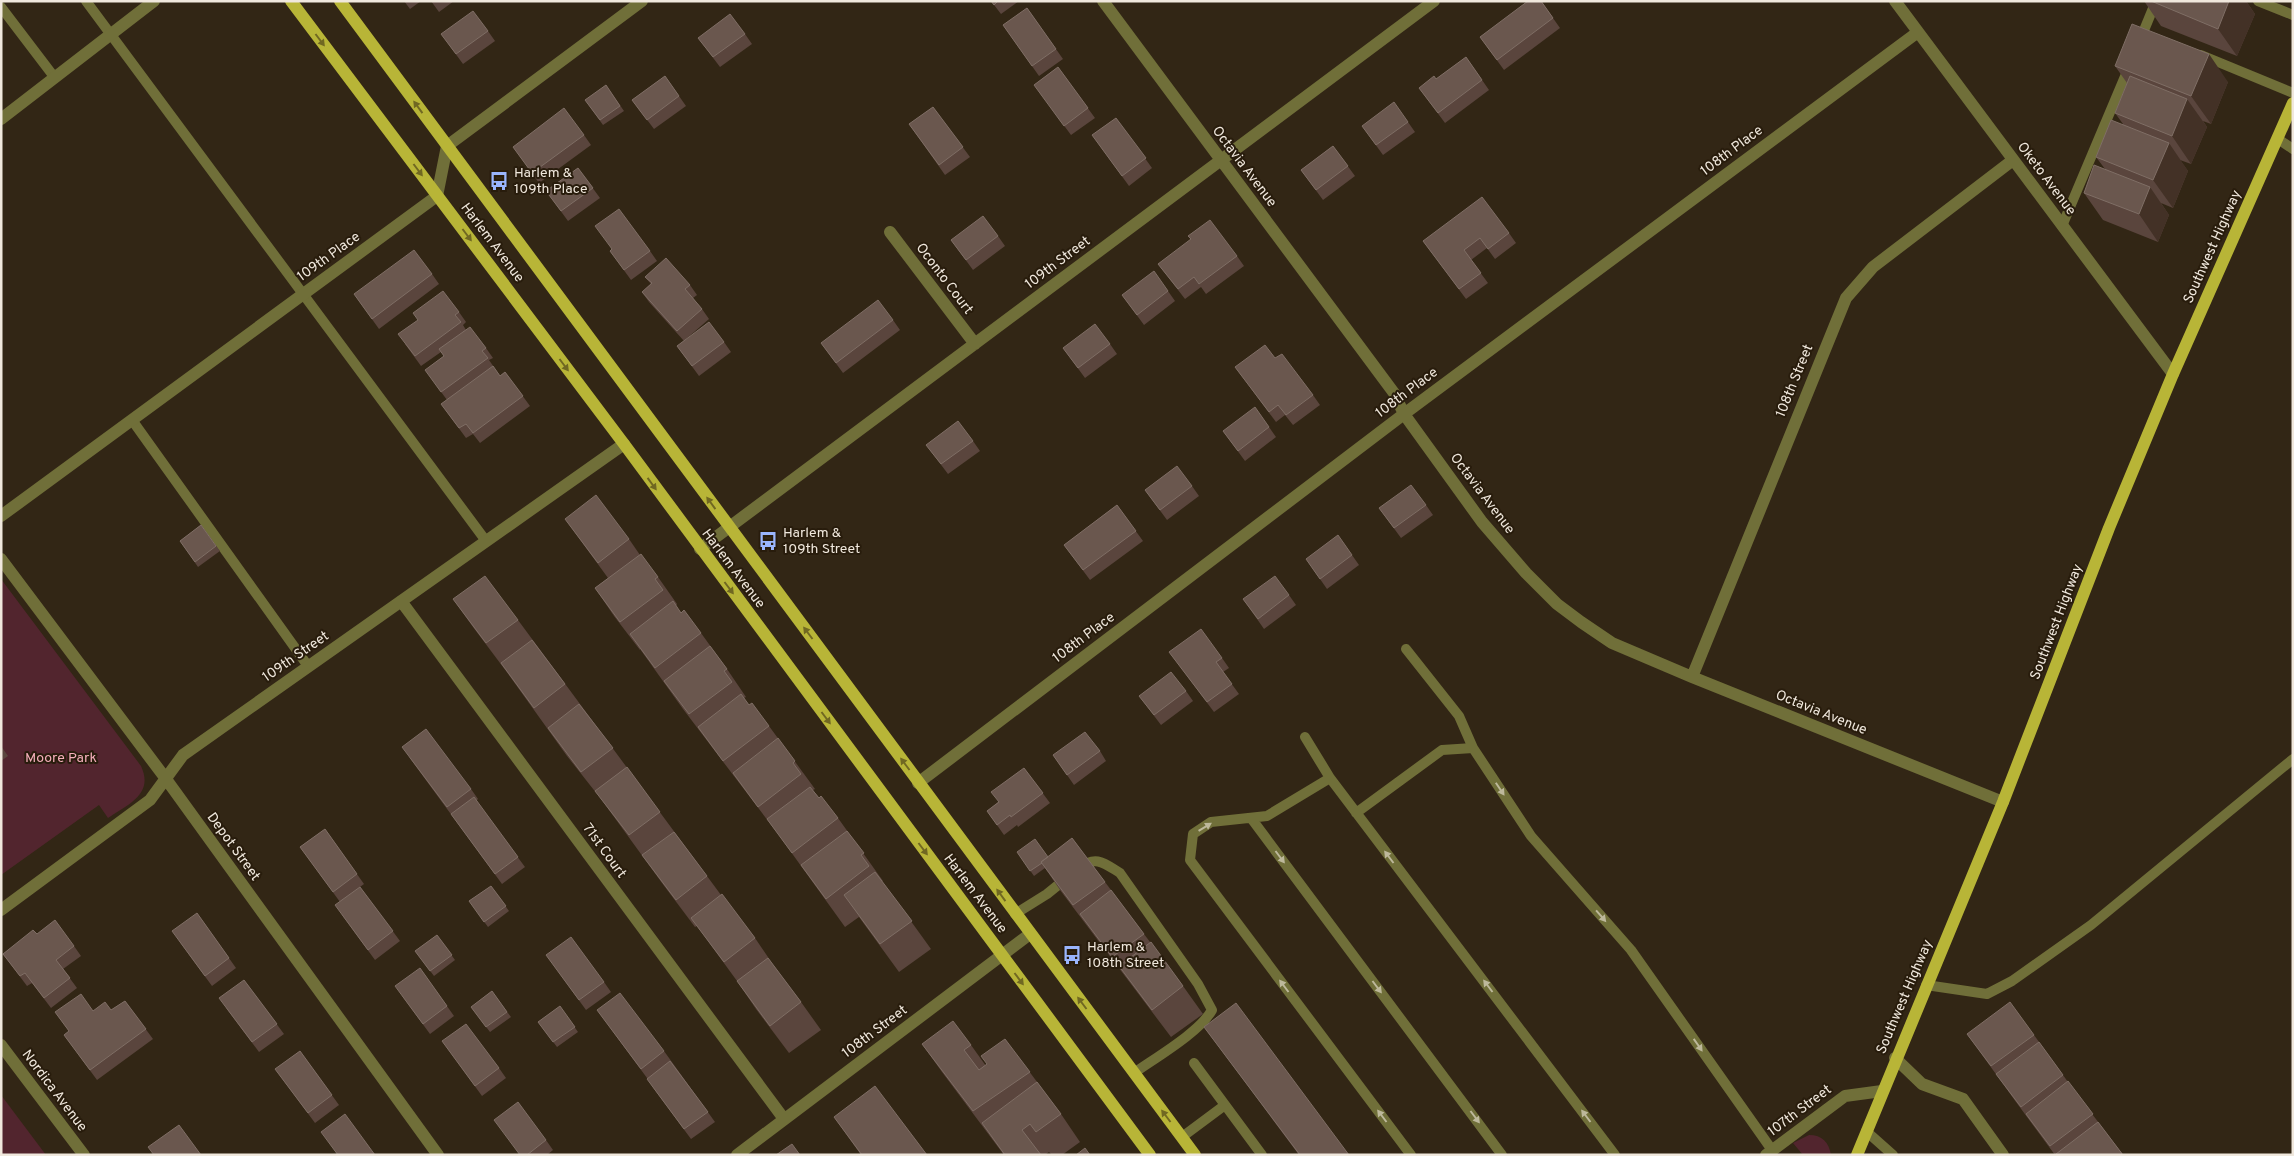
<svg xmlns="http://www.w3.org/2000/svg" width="2294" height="1156" font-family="Overpass,sans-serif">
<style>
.green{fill:#52252e}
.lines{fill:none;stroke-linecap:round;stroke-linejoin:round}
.lane{stroke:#706f39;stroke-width:10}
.street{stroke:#706f39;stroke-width:12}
.primary{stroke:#b8b537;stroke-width:12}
.wall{fill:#5a453d}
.shaded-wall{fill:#433126}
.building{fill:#6a574e;stroke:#7f6e65}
.oneway{fill:#706822}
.oneway2{fill:#bdb89b}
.labels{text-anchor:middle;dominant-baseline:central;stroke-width:4;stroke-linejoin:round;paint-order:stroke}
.street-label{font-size:14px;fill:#f0e8dd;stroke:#281c0c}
.poi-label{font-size:14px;fill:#f0e8dd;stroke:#281c0c;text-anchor:start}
.park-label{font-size:14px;fill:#f5afbb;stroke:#281c0c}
</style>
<rect width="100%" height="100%" fill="#322615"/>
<path class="green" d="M 1,579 L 141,766 C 154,794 129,804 108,818 L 99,805 L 1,875 Z
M 1,1095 L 46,1155 L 1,1155 Z
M 1809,1135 C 1822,1135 1829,1142 1831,1155 L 1803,1155 L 1793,1143 Z"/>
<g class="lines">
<path class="lane" d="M 86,1 L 486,541
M 2258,1 L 2293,15
M 1,7 L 55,78
M 2140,40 L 2156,1
M 2201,55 L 2293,93
M 2278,139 L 2293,149
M 2062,226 L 2129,67
M 132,420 L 308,666
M 1406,649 L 1459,716 L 1473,748 L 1531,836 L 1631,950 L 1772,1150
M 1305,737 L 1330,778 L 1615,1155
M 1330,778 L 1267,816 L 1211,822 L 1193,834 L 1190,860 L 1411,1155
M 1356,813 L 1442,750 L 1473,748
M 1251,818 L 1502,1155
M 1079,868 C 1096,855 1104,863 1120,873 L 1198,984 L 1212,1010 C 1200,1032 1155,1058 1134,1073
M 1015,914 L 1047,894 L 1068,877
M 1926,985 L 1987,994 L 2012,981 L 2091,925 L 2293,759
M 1194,1063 L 1262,1155
M 1866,1131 L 1893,1155
M 1182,1137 L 1225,1105"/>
<path class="street" d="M 1103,1 L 1394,393 L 1404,414 L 1482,522 L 1526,573 L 1557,604 L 1581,622 L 1612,643 L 1692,677 L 2003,802
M 1895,1 L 2173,374
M 1,119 L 154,1
M 890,232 L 975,344
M 1,516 L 437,196 L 447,146 L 642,1
M 700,549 L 1434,1
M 1,559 L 166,779 L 438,1155
M 401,601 L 784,1119
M 1692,677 L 1846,298 L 1873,267 L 2013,160
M 918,783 L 1404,414 L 1918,32
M 1,910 L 150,800 L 183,755 L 624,444
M 1,1045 L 84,1155
M 1895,1058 L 1922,1084 L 1963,1099 L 2003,1155
M 737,1155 L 1030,934
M 1766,1155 L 1845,1096 L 1882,1091"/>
<path class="primary" d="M 291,1 L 624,444 L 1150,1155
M 340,1 L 1195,1155
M 1857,1155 L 2003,802 L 2109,528 L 2173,374 L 2293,103"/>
</g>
<path class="wall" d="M 404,1 L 421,1 L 410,9 Z
M 431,1 L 454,1 L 439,12 Z
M 991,1 L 1019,1 L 1001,14 Z
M 1541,1 L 1560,28 L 1504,70 L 1480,37 Z
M 2144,1 L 2246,1 L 2255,14 L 2237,56 L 2161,26 Z
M 1027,8 L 1063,59 L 1039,76 L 1003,25 Z
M 488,31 L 495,41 L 463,64 L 441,34 Z
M 745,34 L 752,44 L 720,67 L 698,38 Z
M 1466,57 L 1489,90 L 1445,123 L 1419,88 L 1436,79 Z
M 2115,66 L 2228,82 L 2211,124 L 2203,121 L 2207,127 L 2191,164 L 2180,160 L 2188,171 L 2173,208 L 2161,203 L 2169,215 L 2158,242 L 2103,220 L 2084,193 L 2105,169 L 2096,157 L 2123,124 L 2115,113 L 2127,83 Z
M 1058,67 L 1095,118 L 1071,135 L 1034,85 Z
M 665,76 L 686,106 L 654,129 L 632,100 Z
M 606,85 L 624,111 L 603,125 L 585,100 Z
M 933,107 L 970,157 L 945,175 L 909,124 Z
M 1116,118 L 1152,168 L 1129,186 L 1092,135 Z
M 1408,122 L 1415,132 L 1383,155 L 1362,126 Z
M 584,135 L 591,145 L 539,183 L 513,147 Z
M 1333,146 L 1355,176 L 1323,200 L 1301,170 Z
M 578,168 L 600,198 L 568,221 L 546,191 Z
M 1509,233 L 1516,243 L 1495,259 L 1487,248 L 1471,260 L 1488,283 L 1466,299 L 1423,241 Z
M 998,236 L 1005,246 L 973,270 L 951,240 Z
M 612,250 L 650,251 L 657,261 L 631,280 L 610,251 Z
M 1237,256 L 1244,266 L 1206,294 L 1201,287 L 1185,299 L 1158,264 Z
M 432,274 L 439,284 L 379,329 L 354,294 Z
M 645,277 L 690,285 L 697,295 L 693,298 L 702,309 L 709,319 L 685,340 L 724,342 L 731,352 L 699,376 L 677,346 L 684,341 L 649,302 L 642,292 L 651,284 Z
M 1168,291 L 1175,301 L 1144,325 L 1122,295 Z
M 459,312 L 466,322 L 463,325 L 466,330 L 486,348 L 493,358 L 489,360 L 500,376 L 505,372 L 530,406 L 480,443 L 473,434 L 466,438 L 441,404 L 447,400 L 425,370 L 444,356 L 441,352 L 421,366 L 405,344 Z
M 893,320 L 900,330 L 843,373 L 821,343 Z
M 1110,344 L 1117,354 L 1085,378 L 1063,348 Z
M 1275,358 L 1313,395 L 1320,405 L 1293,425 L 1285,415 L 1276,422 L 1235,367 Z
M 1269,427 L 1276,437 L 1245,461 L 1223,431 Z
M 973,441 L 980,451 L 948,474 L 926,445 Z
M 1192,486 L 1199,496 L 1167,520 L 1145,490 Z
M 1117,505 L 1143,541 L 1090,580 L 1064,545 Z
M 1426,505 L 1433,515 L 1401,538 L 1379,508 Z
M 565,519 L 629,539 L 640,555 L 658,577 L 677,604 L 676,606 L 681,613 L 701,633 L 727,669 L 746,697 L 744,698 L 749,705 L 769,726 L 815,789 L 813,790 L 819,798 L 838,818 L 883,881 L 882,881 L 931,949 L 899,972 L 859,917 L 845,927 L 778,834 L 683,709 L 640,649 L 640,650 L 614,616 L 595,588 L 608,578 Z
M 201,525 L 220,551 L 198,567 L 180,541 Z
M 1352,555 L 1359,565 L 1327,589 L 1306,559 Z
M 1289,595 L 1296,605 L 1264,629 L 1243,599 Z
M 453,599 L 518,620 L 721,895 L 755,938 L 774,966 L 801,1002 L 821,1030 L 789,1053 L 756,1009 L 737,981 L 697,926 L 695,927 L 662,883 L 601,799 L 567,756 L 506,671 L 473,627 Z
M 1169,652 L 1222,658 L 1229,668 L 1223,672 L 1239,694 L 1214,712 Z
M 1186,691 L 1193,701 L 1161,725 L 1139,696 Z
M 1,746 L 8,756 L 1,761 Z
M 1100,751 L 1106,761 L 1074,785 L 1053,755 Z
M 409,757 L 471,789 L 478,799 L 476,801 L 525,867 L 502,884 Z
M 1024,768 L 1050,803 L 1018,827 L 1017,825 L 1004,835 L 987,811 L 998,802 Z
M 325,829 L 364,884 L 360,887 L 400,941 L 375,960 L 342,915 L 340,902 L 300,847 Z
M 1072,838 L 1183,986 L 1203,1014 L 1171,1037 L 1060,890 L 1045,868 L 1034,876 L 1017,852 L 1048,857 Z
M 491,886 L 509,911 L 488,927 L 469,901 Z
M 197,913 L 236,968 L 212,986 L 179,941 Z
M 37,934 L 74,946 L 81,956 L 63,969 L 77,988 L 51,1008 L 32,983 L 27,986 L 3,954 Z
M 437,935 L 455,960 L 434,976 L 415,951 Z
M 546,955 L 604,982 L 611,992 L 586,1010 Z
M 420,968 L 454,1016 L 430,1034 L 402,996 Z
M 244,980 L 284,1034 L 259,1052 L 226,1008 Z
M 492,991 L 511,1017 L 490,1032 L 471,1007 Z
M 125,1001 L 153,1039 L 97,1080 L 64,1035 L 69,1031 L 55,1012 L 111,1010 Z
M 560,1006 L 578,1032 L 557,1047 L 538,1022 Z
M 597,1010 L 664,1051 L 715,1122 L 691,1139 L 654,1089 L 647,1078 Z
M 1204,1027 L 1349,1155 L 1299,1155 Z
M 1967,1034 L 2034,1035 L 2068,1082 L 2123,1155 L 2055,1155 L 2016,1102 Z
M 1005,1039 L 1061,1114 L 1080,1142 L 1062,1155 L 1052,1155 L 1049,1152 L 1045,1155 L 1004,1155 L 942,1072 L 922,1044 L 971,1045 L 986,1066 Z
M 442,1041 L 499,1068 L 506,1078 L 482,1096 Z
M 300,1051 L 339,1105 L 315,1123 L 275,1069 Z
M 834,1117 L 927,1155 L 861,1155 Z
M 546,1140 L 553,1150 L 547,1155 L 519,1155 Z"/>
<path class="shaded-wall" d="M 2229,1 L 2246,1 L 2255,14 L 2237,56 L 2218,29 Z
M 2209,54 L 2228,82 L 2211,124 L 2191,96 Z
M 2187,99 L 2207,127 L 2191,164 L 2172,136 Z
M 2169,143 L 2188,171 L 2173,208 L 2153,180 Z
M 2150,187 L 2169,215 L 2158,242 L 2139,214 Z"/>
<path class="building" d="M 991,1 L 998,1 L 994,5 Z
M 1528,1 L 1541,1 L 1553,18 L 1497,60 L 1480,37 Z
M 2151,1 L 2229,1 L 2218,29 Z
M 1027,8 L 1056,49 L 1032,66 L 1003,25 Z
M 473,11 L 488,31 L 456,54 L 441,34 Z
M 730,14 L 745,34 L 713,57 L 698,38 Z
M 2132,24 L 2209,54 L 2191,96 L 2115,66 Z
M 1466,57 L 1482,80 L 1438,113 L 1419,88 L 1434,76 L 1436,79 Z
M 1058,67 L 1088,108 L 1064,126 L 1034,85 Z
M 665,76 L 679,96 L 647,120 L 632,100 Z
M 2130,76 L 2187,99 L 2172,136 L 2115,113 Z
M 606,85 L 620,106 L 600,120 L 585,100 Z
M 1394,102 L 1408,122 L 1376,145 L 1362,126 Z
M 933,107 L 963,147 L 939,165 L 909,124 Z
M 564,108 L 584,135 L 532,173 L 513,147 Z
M 1116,118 L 1146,158 L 1122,176 L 1092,135 Z
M 2111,120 L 2169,143 L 2153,180 L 2096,157 Z
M 1333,146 L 1348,166 L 1316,190 L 1301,170 Z
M 2094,165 L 2150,187 L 2139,214 L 2084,193 Z
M 578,168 L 593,188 L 561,211 L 546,191 Z
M 1482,197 L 1509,233 L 1488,249 L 1480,238 L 1464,250 L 1481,273 L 1459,289 L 1423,241 Z
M 619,209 L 650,251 L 624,270 L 610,251 L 612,249 L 595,226 Z
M 983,216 L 998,236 L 966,260 L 951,240 Z
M 1210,220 L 1237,256 L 1199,284 L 1194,277 L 1178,289 L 1158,264 L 1191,239 L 1188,236 Z
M 414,250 L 432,274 L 372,319 L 354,294 Z
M 666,258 L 690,285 L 685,289 L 702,309 L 677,331 L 642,292 L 652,283 L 645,277 Z
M 1154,271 L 1168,291 L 1137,315 L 1122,295 Z
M 443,291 L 459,312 L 455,315 L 461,322 L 415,356 L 398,334 L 418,320 L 413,313 Z
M 878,300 L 893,320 L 836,363 L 821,343 Z
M 709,322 L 724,342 L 692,366 L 677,346 Z
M 1095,324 L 1110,344 L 1078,368 L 1063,348 Z
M 470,327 L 486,348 L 482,351 L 488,358 L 441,392 L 425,370 L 444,356 L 439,349 Z
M 1265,345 L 1275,358 L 1282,354 L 1313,395 L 1286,415 L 1278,405 L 1269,412 L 1235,367 Z
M 493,366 L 500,376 L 505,372 L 523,396 L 473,433 L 466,424 L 459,428 L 441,404 Z
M 1255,407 L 1269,427 L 1238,451 L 1223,431 Z
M 958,421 L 973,441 L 941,464 L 926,445 Z
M 1177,466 L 1192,486 L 1160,510 L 1145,490 Z
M 1411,485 L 1426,505 L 1394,528 L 1379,508 Z
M 596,495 L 629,539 L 598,563 L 565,519 Z
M 1117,505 L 1136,531 L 1083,570 L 1064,545 Z
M 201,525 L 216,546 L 195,562 L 180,541 Z
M 1338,535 L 1352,555 L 1320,579 L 1306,559 Z
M 641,554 L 658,577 L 655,579 L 663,590 L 620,622 L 595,588 Z
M 485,576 L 518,620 L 486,643 L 453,599 Z
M 1275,576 L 1289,595 L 1258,619 L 1243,599 Z
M 673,601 L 681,613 L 684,610 L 701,633 L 655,668 L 630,634 Z
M 1201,629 L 1222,658 L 1216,662 L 1232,684 L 1207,702 L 1169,652 Z
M 532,640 L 565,684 L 534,708 L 501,663 Z
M 710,646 L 727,669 L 724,671 L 732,682 L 689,714 L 664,681 Z
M 1171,672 L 1186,691 L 1154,715 L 1139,696 Z
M 741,694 L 749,705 L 752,703 L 769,726 L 723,761 L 698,727 Z
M 579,704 L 613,748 L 581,772 L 548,728 Z
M 426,729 L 471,789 L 447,807 L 402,747 Z
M 1085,732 L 1100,751 L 1067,775 L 1053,755 Z
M 778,738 L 795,761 L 793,763 L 801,774 L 758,807 L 733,773 Z
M 627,767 L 660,812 L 629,835 L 595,791 Z
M 1024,768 L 1043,793 L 1011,817 L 1010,815 L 997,825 L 987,811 L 999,802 L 991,792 Z
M 810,787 L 819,798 L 821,796 L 838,818 L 792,853 L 767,819 Z
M 474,797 L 518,857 L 495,874 L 451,814 Z
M 325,829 L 357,874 L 333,892 L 300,847 Z
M 847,831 L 864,853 L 861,855 L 869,866 L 826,899 L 801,865 Z
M 674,832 L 707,876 L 676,900 L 642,855 Z
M 1072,838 L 1105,882 L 1073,905 L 1041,862 Z
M 1035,839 L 1048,857 L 1041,862 L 1042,863 L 1030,871 L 1017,852 Z
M 875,872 L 912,921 L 880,944 L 844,895 Z
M 491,886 L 506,906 L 484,922 L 469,901 Z
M 360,887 L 393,931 L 368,950 L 335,905 Z
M 1111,890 L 1144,934 L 1112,957 L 1080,914 Z
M 722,894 L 755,938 L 724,962 L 691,918 Z
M 197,913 L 229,958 L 205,976 L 172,931 Z
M 55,920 L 74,946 L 56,960 L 70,978 L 44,998 L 25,973 L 20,976 L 3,954 L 33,930 L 37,934 Z
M 437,935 L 452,955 L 430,971 L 415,951 Z
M 571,937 L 604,982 L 579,1000 L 546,955 Z
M 1151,942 L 1183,986 L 1152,1010 L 1119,966 Z
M 768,958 L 801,1002 L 770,1026 L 737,981 Z
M 420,968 L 447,1006 L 423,1024 L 395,986 Z
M 244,980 L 277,1024 L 252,1042 L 219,998 Z
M 492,991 L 507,1012 L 486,1027 L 471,1007 Z
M 620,993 L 664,1051 L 641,1069 L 597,1010 Z
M 81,994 L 93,1011 L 105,1002 L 111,1010 L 125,1001 L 146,1029 L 90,1070 L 64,1035 L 69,1031 L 55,1012 Z
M 2010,1002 L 2034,1035 L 1991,1066 L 1967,1034 Z
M 1236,1003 L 1349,1155 L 1300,1155 L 1204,1027 Z
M 560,1006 L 575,1027 L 553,1042 L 538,1022 Z
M 953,1021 L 971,1045 L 964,1050 L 979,1070 L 987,1064 L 981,1056 L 1005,1039 L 1030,1072 L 973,1111 L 922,1044 Z
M 466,1024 L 499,1068 L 475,1086 L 442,1041 Z
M 2039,1042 L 2063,1075 L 2021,1107 L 1996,1074 Z
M 300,1051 L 332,1095 L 308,1113 L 275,1069 Z
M 670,1061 L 708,1112 L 684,1129 L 647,1079 Z
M 2068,1081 L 2093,1114 L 2050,1146 L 2026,1114 Z
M 1037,1082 L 1061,1114 L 1036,1132 L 1030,1124 L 1022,1130 L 1041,1155 L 1005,1155 L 982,1123 Z
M 875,1086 L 927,1155 L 862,1155 L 834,1117 Z
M 518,1102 L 546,1140 L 527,1155 L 520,1155 L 494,1120 Z
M 345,1114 L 375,1155 L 338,1155 L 321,1132 Z
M 2098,1122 L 2123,1155 L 2056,1155 L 2056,1154 Z
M 179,1125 L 201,1155 L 154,1155 L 148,1147 Z
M 792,1144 L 800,1155 L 776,1155 Z
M 1085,1148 L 1090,1155 L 1076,1155 Z"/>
<defs><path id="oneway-solid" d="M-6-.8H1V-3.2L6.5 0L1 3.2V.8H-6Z" transform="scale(1.25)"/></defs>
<g class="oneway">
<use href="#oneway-solid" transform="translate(320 40) rotate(53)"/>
<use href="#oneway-solid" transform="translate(418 107) rotate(-126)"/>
<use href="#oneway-solid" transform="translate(418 170) rotate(53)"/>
<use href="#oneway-solid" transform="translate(467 235) rotate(53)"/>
<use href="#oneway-solid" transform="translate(564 365) rotate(53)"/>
<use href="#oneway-solid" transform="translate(652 484) rotate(54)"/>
<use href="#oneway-solid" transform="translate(711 503) rotate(-126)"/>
<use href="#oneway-solid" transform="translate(729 588) rotate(53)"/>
<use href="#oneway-solid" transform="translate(808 633) rotate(-127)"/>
<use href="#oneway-solid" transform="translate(826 718) rotate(53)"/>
<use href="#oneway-solid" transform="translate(905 764) rotate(-127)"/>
<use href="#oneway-solid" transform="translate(923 849) rotate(53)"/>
<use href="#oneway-solid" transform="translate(1001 895) rotate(-126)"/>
<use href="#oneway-solid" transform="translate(1019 979) rotate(53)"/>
<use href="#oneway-solid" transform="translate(1082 1003) rotate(-127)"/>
<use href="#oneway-solid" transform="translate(1166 1116) rotate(-127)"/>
</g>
<g class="oneway2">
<use href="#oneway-solid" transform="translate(1500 789) rotate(56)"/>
<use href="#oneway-solid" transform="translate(1205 827) rotate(-31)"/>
<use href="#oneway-solid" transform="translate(1280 857) rotate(53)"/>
<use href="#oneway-solid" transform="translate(1389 857) rotate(-127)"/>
<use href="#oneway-solid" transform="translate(1601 916) rotate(49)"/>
<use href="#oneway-solid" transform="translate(1284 986) rotate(-127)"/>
<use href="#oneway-solid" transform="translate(1488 986) rotate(-127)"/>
<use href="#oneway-solid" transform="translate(1377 987) rotate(53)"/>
<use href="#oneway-solid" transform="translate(1698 1045) rotate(55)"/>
<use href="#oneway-solid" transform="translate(1382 1116) rotate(-127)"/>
<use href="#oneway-solid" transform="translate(1586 1116) rotate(-127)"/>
<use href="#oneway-solid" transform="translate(1475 1117) rotate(53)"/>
</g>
<defs>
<g id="bus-bare" transform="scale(1.5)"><path d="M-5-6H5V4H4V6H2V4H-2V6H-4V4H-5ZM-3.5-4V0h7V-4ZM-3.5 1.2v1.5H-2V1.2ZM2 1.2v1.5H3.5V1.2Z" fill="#9ab5fd" stroke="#281c0c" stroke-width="2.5" paint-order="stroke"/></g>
</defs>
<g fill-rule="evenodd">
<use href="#bus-bare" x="499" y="181"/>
<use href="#bus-bare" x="768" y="541"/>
<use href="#bus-bare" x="1072" y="955"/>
</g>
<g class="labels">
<g class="street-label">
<text transform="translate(1732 151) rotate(-37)">108th Place</text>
<text transform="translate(1244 167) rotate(53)">Octavia Avenue</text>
<text transform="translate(2046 179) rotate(53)">Oketo Avenue</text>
<text transform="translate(492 243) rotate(53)">Harlem Avenue</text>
<text transform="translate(2213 247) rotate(-66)">Southwest Highway</text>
<text transform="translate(329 257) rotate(-36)">109th Place</text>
<text transform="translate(1058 263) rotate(-37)">109th Street</text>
<text transform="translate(944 279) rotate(53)">Oconto Court</text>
<text transform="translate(1795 381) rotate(-68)">108th Street</text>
<text transform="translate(1407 393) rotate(-37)">108th Place</text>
<text transform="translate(1482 494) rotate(53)">Octavia Avenue</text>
<text transform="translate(733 569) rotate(53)">Harlem Avenue</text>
<text transform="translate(2057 622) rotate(-69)">Southwest Highway</text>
<text transform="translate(1084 638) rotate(-37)">108th Place</text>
<text transform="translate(296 657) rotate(-35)">109th Street</text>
<text transform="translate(1821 713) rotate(22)">Octavia Avenue</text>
<text transform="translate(233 847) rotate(54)">Depot Street</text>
<text transform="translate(604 851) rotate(54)">71st Court</text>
<text transform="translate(975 894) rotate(53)">Harlem Avenue</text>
<text transform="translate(1905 997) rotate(-67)">Southwest Highway</text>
<text transform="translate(875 1032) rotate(-37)">108th Street</text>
<text transform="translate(54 1091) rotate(53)">Nordica Avenue</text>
<text transform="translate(1800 1111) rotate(-37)">107th Street</text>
</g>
<g class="poi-label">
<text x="514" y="173">Harlem &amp;<tspan x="514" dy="16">109th Place</tspan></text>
<text x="783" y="533">Harlem &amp;<tspan x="783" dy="16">109th Street</tspan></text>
<text x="1087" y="947">Harlem &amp;<tspan x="1087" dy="16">108th Street</tspan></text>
</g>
<g class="park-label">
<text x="61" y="758">Moore Park</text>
</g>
</g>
<rect width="2294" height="1156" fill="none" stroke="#f0e8dd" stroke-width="5"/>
</svg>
